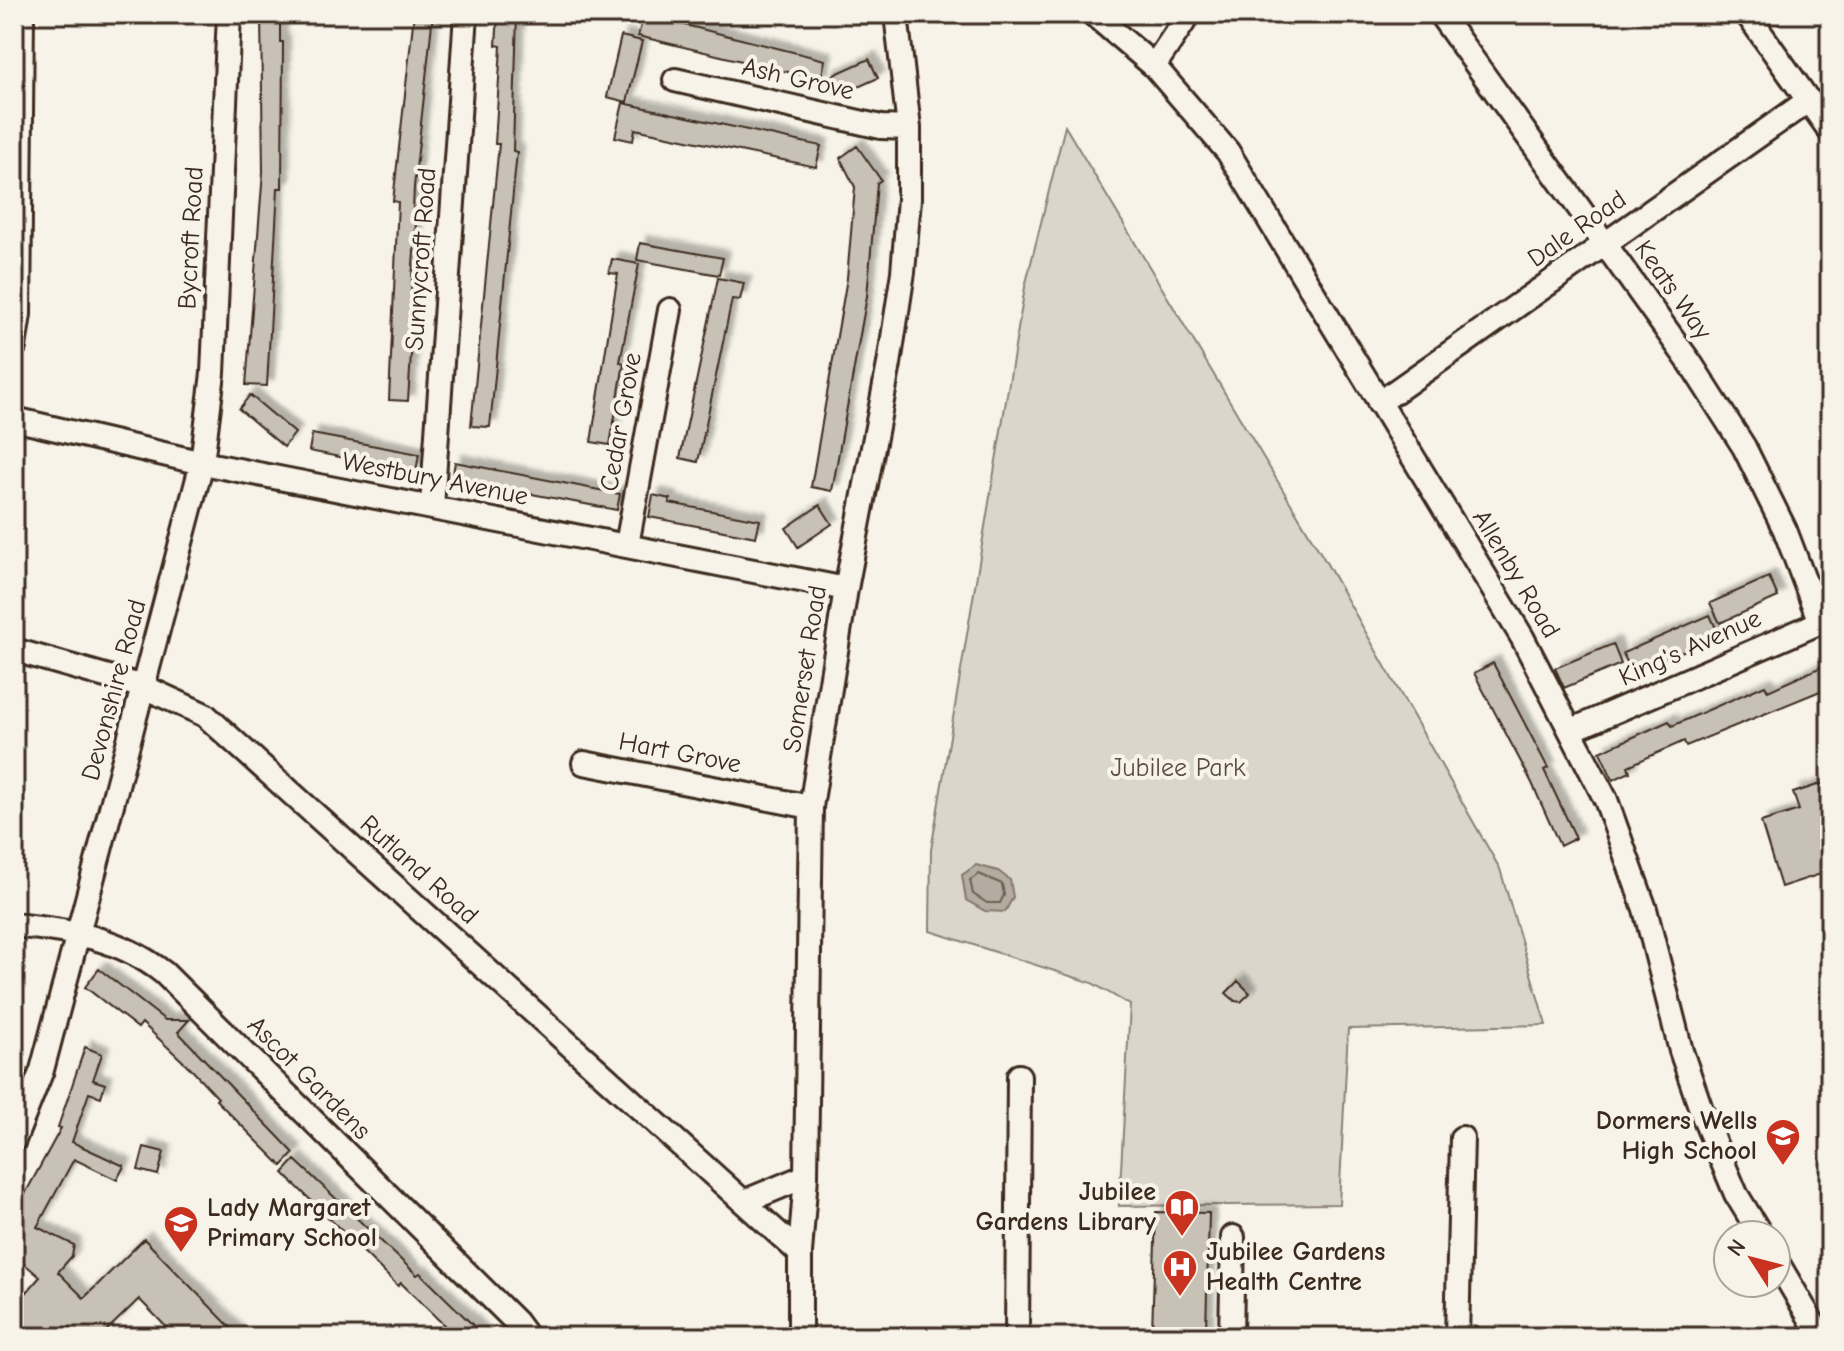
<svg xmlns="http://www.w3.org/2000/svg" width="1844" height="1351" font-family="'Comic Neue',sans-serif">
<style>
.green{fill:#dbd6cb;stroke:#8b8074;stroke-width:2}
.water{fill:#b4aca0;stroke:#84786c;stroke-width:2}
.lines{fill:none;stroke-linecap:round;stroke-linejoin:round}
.shore{stroke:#6b5e52;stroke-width:2}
.building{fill:#c8c1b6;stroke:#3b2a1e;stroke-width:2;filter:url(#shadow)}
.minor-casing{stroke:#3b2a1e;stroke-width:28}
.minor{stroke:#f7f3e8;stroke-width:22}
.labels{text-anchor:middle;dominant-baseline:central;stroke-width:8;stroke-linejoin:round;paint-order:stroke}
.street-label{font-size:26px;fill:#3b2a1e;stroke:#f7f3e8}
.park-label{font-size:26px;fill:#5b4c41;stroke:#f7f3e8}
.poi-label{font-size:26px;font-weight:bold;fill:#3b2a1e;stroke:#f7f3e8;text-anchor:end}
</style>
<defs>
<filter id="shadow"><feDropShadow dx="7" dy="-7" stdDeviation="2" flood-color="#0004"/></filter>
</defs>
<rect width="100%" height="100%" fill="#f7f3e8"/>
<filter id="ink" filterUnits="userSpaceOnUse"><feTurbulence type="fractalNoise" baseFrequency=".0125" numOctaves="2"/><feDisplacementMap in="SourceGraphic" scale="16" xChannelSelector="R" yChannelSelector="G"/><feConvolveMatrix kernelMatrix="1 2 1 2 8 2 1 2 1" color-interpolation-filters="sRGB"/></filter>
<g filter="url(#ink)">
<path class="green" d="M 1065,126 L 1323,557 L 1500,869 L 1546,1025 L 1348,1029 L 1339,1204 L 1119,1206 L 1130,1005 L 1092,983 L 930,931 L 931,850 L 1025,287 Z"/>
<path class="water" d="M 976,865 L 998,871 L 1010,880 L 1013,897 L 1005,912 L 985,911 L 966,900 L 962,875 Z"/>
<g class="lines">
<path class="shore" d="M 979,874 L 1002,884 L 1004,895 L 1000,903 L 987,903 L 973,894 L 970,880 Z"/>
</g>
<path class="building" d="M 261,14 L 280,14 L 280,42 L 283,42 L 282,188 L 278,188 L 267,386 L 246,385 L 263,172 Z
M 414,14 L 433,14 L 414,187 L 413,209 L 417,209 L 410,308 L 414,308 L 408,401 L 389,400 L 398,202 L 393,201 Z
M 498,14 L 517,14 L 513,151 L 517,152 L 490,427 L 471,426 L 499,144 L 495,144 L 501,46 L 496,45 Z
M 644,14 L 662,14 L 661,19 L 825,60 L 821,80 L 638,36 Z
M 621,36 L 642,41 L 627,102 L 607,97 Z
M 869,59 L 878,78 L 836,97 L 827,78 Z
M 623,103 L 821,146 L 816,167 L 635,129 L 633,141 L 615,137 Z
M 857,146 L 881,180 L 877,183 L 867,296 L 832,491 L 811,487 L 847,278 L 855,187 L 840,158 Z
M 640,243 L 723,258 L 719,275 L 637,260 Z
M 612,259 L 639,264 L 620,362 L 624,363 L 610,445 L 591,442 L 618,274 L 609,273 Z
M 718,278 L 744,283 L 740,300 L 732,299 L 698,462 L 680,458 Z
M 250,395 L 295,433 L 284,447 L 239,409 Z
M 312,434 L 419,454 L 416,472 L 309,451 Z
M 455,462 L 620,494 L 617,510 L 452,479 Z
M 653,495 L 670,499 L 669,503 L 760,520 L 756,537 L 649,517 Z
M 820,505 L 832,524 L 798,547 L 786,528 Z
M 1769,577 L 1778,597 L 1720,623 L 1710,603 Z
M 1710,615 L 1719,635 L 1632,674 L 1623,653 Z
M 1613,644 L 1621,664 L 1564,688 L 1555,668 Z
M 1493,663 L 1548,768 L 1544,770 L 1576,838 L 1560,846 L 1532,783 L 1474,673 Z
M 1830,663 L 1830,687 L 1686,746 L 1684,741 L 1628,766 L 1630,772 L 1613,780 L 1600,752 L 1669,721 L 1672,726 L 1765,685 L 1768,691 Z
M 1830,781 L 1830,871 L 1781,887 L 1761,822 L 1799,810 L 1793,793 Z
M 99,969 L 165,1020 L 189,1020 L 178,1032 L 294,1153 L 282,1166 L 216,1100 L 218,1098 L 191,1069 L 142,1023 L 138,1028 L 85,987 Z
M 1238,981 L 1250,993 L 1241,1002 L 1235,1001 L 1226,993 Z
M 85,1047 L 102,1054 L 93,1080 L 105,1084 L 101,1097 L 89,1093 L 72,1142 L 124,1166 L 117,1180 L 74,1159 L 37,1227 L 74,1245 L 72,1256 L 58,1272 L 84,1298 L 144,1239 L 240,1337 L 176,1337 L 139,1299 L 100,1337 L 14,1337 L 14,1295 L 20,1300 L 40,1277 L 14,1255 L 14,1214 L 61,1128 L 58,1127 Z
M 144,1147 L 164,1152 L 158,1175 L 138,1170 Z
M 295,1160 L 417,1275 L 420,1273 L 485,1337 L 456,1337 L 401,1283 L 398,1286 L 283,1173 Z
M 1156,1212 L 1209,1213 L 1206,1332 L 1152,1331 Z"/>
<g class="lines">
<g class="minor-casing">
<path id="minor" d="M 1093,14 L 1154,66 L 1228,152 L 1522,637 L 1606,800 L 1645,909 L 1681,1051 L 1704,1118 L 1736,1194 L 1761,1235
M 1440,14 L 1691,364 L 1744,447 L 1785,530 L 1820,622
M 1747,14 L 1830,131
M 1154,66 L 1189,14
M 675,80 L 881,127 L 909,128
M 14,347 L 19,314 L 22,14
M 1379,403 L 1809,100
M 14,419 L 202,463 L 846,589
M 432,507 L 466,14
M 627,545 L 670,310
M 14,650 L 144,687 L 205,715 L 800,1253
M 1572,730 L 1830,618
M 584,763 L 811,807
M 14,925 C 71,931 118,937 164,973 L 516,1322 L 527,1337
M 14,1140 L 42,1070 L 202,463 L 213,373 L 229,14
M 746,1201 L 806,1176
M 1776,1260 L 1821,1337
M 800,1337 L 800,1253 L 806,1176 L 811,807 L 846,589 L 889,364 L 903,272 L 909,199 L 909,128 L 896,14
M 1017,1337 L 1019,1076
M 1231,1337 L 1233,1237
M 1457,1337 L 1462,1138"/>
</g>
<use href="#minor" class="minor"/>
</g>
</g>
<defs>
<g id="school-pin" transform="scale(1.8)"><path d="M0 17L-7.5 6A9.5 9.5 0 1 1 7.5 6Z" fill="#c8321e" stroke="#f7f3e8"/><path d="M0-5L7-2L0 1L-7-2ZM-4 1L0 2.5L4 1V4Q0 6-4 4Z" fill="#fff"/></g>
<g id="library-pin" transform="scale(1.8)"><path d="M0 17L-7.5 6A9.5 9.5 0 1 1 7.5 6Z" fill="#c8321e" stroke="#f7f3e8"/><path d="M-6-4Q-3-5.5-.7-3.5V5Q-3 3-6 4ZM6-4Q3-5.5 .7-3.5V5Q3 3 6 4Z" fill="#fff"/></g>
<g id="hospital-pin" transform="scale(1.8)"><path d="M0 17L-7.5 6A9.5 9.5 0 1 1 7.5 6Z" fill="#c8321e" stroke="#f7f3e8"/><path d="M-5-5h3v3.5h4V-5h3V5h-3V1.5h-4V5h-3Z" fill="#fff"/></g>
</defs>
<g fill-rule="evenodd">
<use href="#school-pin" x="1783" y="1136"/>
<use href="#library-pin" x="1182" y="1207"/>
<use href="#school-pin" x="181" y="1223"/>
<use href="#hospital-pin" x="1180" y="1267"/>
</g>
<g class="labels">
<g class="street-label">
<text transform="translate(798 79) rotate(13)">Ash Grove</text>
<text transform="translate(1577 229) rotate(-35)">Dale Road</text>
<text transform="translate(191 238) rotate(-87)">Bycroft Road</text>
<text transform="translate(421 259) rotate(-86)">Sunnycroft Road</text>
<text transform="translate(1673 290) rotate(55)">Keats Way</text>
<text transform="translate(621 422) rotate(-80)">Cedar Grove</text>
<text transform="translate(435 479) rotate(11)">Westbury Avenue</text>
<text transform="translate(1516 574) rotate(59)">Allenby Road</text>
<text transform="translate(1690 648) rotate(-24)">King's Avenue</text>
<text transform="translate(805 669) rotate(-81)">Somerset Road</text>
<text transform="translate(114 690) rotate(-75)">Devonshire Road</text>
<text transform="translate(680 753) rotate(11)">Hart Grove</text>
<text transform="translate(419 870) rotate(42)">Rutland Road</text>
<text transform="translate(309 1078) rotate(45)">Ascot Gardens</text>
</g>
<g class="park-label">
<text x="1178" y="768">Jubilee Park</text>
</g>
<g class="poi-label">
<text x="1757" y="1121">Dormers Wells<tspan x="1757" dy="30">High School</tspan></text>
<text x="1156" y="1192">Jubilee<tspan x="1156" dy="30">Gardens Library</tspan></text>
<text x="207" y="1208" text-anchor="start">Lady Margaret<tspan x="207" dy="30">Primary School</tspan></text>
<text x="1206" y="1252" text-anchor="start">Jubilee Gardens<tspan x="1206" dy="30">Health Centre</tspan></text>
</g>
</g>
<rect width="1844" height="1351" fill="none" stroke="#f7f3e8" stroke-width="48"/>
<rect x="24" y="24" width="1796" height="1303" fill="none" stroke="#3b2a1e" stroke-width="3" filter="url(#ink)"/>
<g transform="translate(1752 1259) rotate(306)"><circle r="38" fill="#f7f3e8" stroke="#aca397" stroke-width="2"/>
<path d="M0-6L14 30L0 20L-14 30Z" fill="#c8321e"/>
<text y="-12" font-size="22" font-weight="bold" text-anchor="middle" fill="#3b2a1e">N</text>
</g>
</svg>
